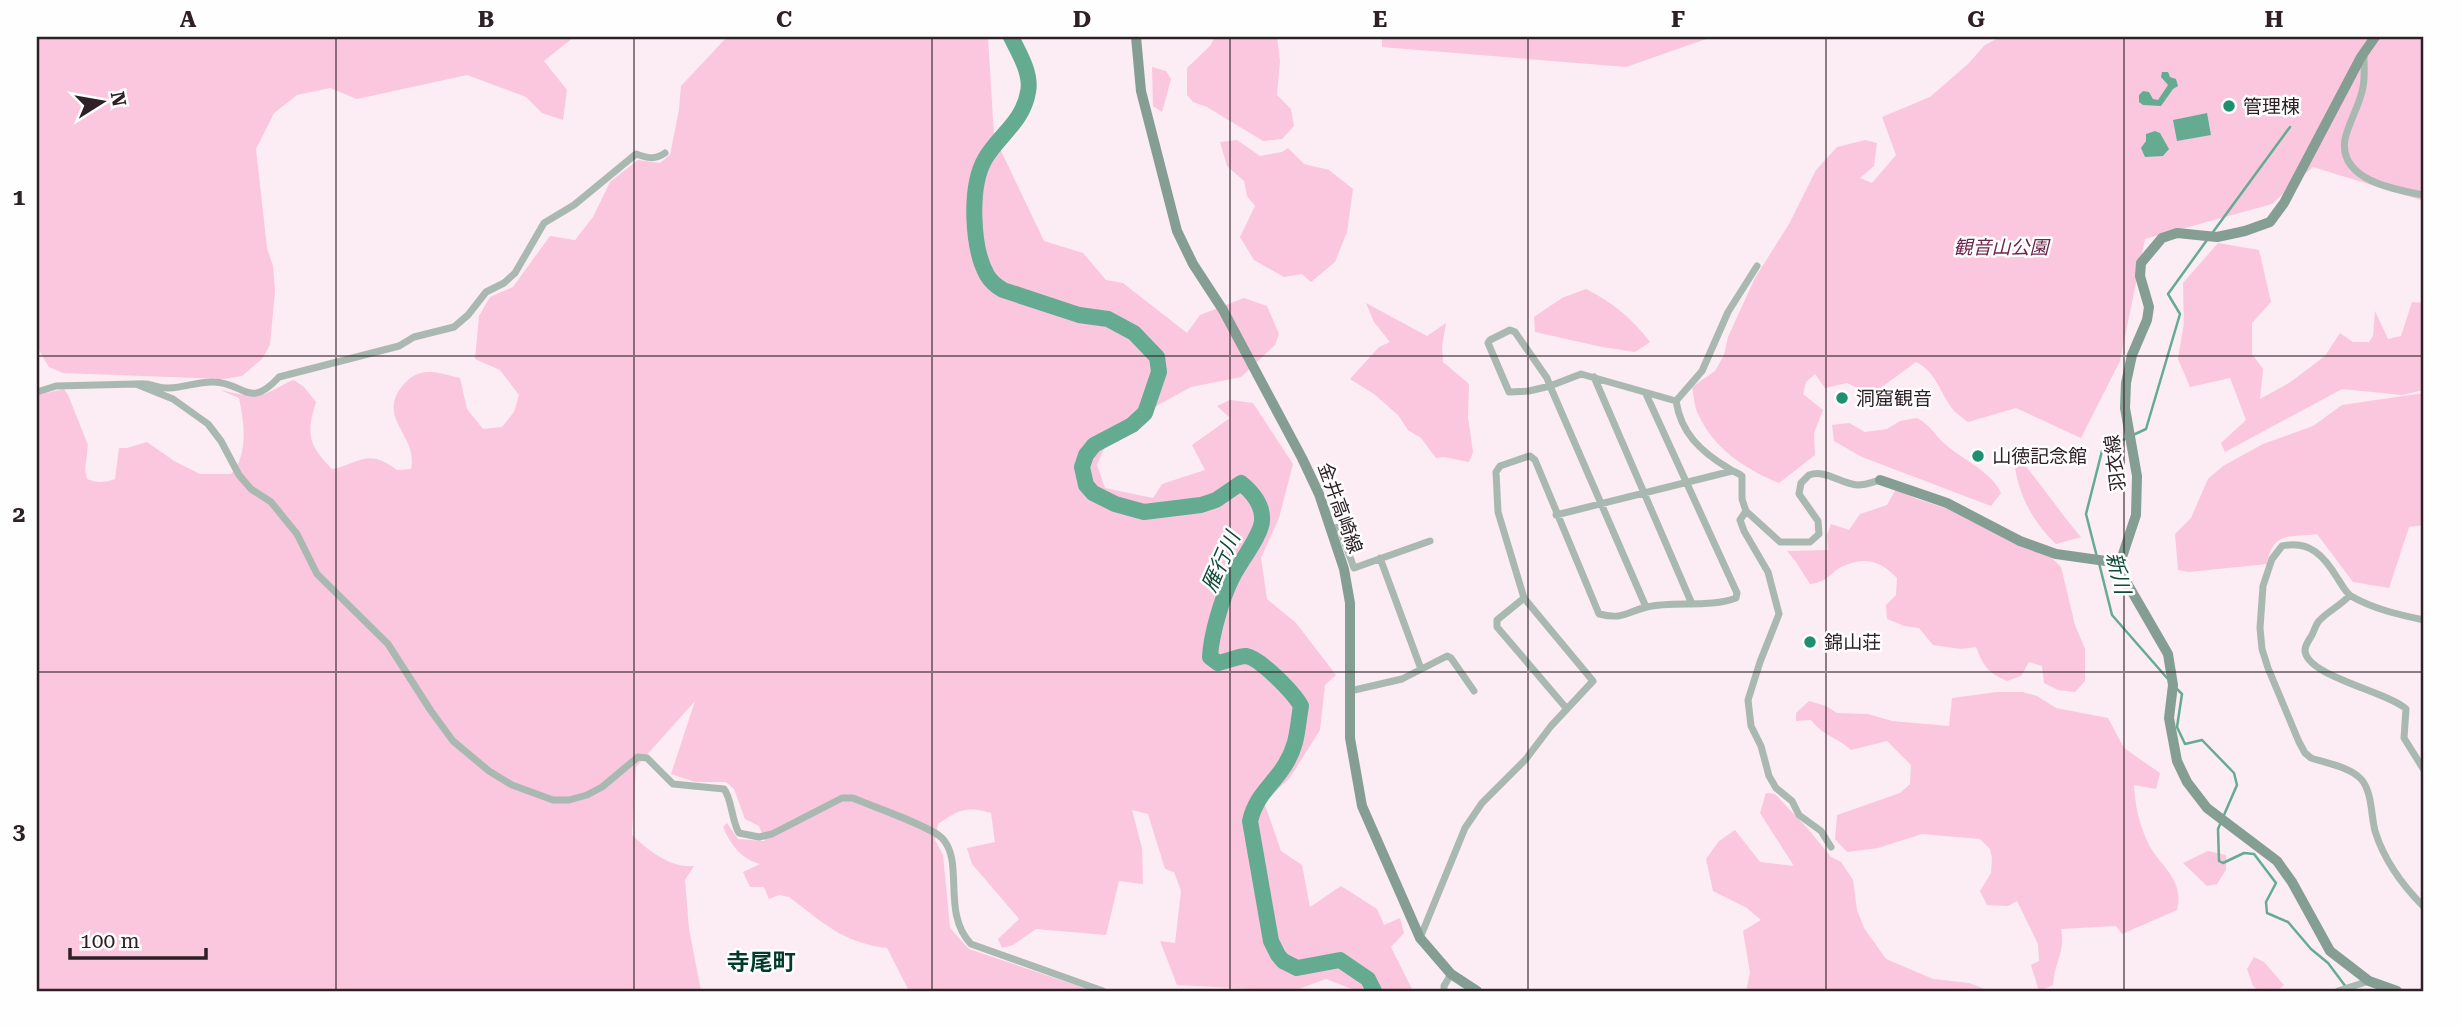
<svg xmlns="http://www.w3.org/2000/svg" width="2461" height="1028" font-family="'Roboto Serif','Noto Sans JP',serif">
<style>
.green{fill:#fac7de}
.water{fill:#65ab92}
.lines{fill:none;stroke-linecap:round;stroke-linejoin:round}
.stream{stroke:#65ab92;stroke-width:2.5}
.river{stroke:#65ab92;stroke-width:16}
.street{stroke:#a9b9b2;stroke-width:7}
.secondary{stroke:#859e94;stroke-width:10}
.grid{fill:none;stroke:#2e2026;stroke-width:2;stroke-opacity:0.55}
.poi-dot{fill:#1f8f6f;stroke:#fefefe;stroke-width:2.5}
.labels{text-anchor:middle;dominant-baseline:central;stroke-width:5;stroke-linejoin:round;paint-order:stroke}
.poi-label{font-size:19px;fill:#2e2026;stroke:#fefefe;text-anchor:start}
.park-label{font-size:19px;font-style:italic;fill:#6c254c;stroke:#fefefe}
.street-label{font-size:19px;fill:#2e2026;stroke:#fefefe}
.water-label{font-size:21px;font-style:italic;fill:#0f4a39;stroke:#fefefe}
.quarter-label{font-size:23px;font-weight:bold;fill:#043a2b;stroke:#fefefe}
.neatline{fill:none;stroke:#2e2026;stroke-width:2.5}
.grid-label{font-size:23px;text-anchor:middle;font-weight:bold;fill:#2e2026}
</style>
<rect width="100%" height="100%" fill="#fcecf3"/>
<path class="green" d="M 37,37 L 574,37 L 544,61 L 567,90 L 563,120 L 542,113 L 526,97 L 467,75 L 357,99 L 330,88 L 297,95 L 274,113 L 256,149 L 267,248 L 273,266 L 275,291 L 270,345 L 262,359 L 242,376 L 223,379 L 63,373 L 49,367 L 37,347 Z
M 727,37 L 988,37 L 994,136 L 1044,241 L 1083,253 L 1106,280 L 1123,283 L 1187,333 L 1200,315 L 1244,298 L 1267,306 L 1279,334 L 1275,345 L 1241,377 L 1191,387 L 1158,405 L 1105,446 L 1097,465 L 1105,488 L 1153,498 L 1162,484 L 1205,470 L 1192,445 L 1230,418 L 1217,406 L 1230,400 L 1253,403 L 1293,464 L 1279,518 L 1261,558 L 1267,599 L 1296,623 L 1336,675 L 1325,685 L 1320,730 L 1289,779 L 1264,802 L 1281,851 L 1302,865 L 1310,907 L 1341,886 L 1377,909 L 1384,925 L 1400,918 L 1404,933 L 1391,947 L 1413,991 L 1357,991 L 1326,979 L 1293,991 L 1177,985 L 1160,941 L 1175,943 L 1181,891 L 1174,872 L 1165,869 L 1148,814 L 1132,810 L 1142,848 L 1143,884 L 1119,881 L 1106,935 L 1036,929 L 1013,945 L 1002,948 L 998,939 L 1019,919 L 972,864 L 967,848 L 995,842 L 991,813 C 968,805 958,810 938,824 L 935,840 L 943,855 L 950,928 L 969,949 L 1093,991 L 909,991 L 887,948 C 841,942 824,923 789,897 L 779,895 L 769,899 L 764,887 L 750,887 L 743,872 L 760,864 C 740,858 731,845 723,827 L 727,823 L 738,839 L 765,841 L 759,826 L 745,819 L 734,789 L 726,782 L 695,782 L 671,774 L 695,701 L 636,767 L 632,835 C 649,851 670,868 694,866 L 685,880 L 689,929 L 701,991 L 37,991 L 37,395 L 64,389 L 68,395 L 88,445 L 85,470 L 87,479 C 96,483 105,483 115,479 L 119,448 L 127,448 L 147,442 L 174,461 L 200,474 L 231,474 C 249,455 244,421 239,398 L 220,390 C 236,393 252,399 267,393 C 277,389 284,383 294,380 L 304,387 L 316,402 C 306,434 308,445 332,469 C 363,462 368,448 397,470 L 411,469 C 419,435 374,418 404,384 C 421,365 438,373 460,378 L 467,409 L 483,429 L 502,427 L 514,412 L 519,395 L 500,370 L 475,359 L 479,316 L 490,297 L 513,287 L 550,236 L 575,240 L 593,217 L 610,182 L 638,160 L 660,163 L 670,155 L 679,110 L 681,86 Z
M 1215,37 L 1277,37 L 1280,61 L 1277,95 L 1291,109 L 1294,126 L 1282,139 L 1263,141 L 1207,107 L 1193,102 L 1187,95 L 1187,68 L 1210,46 Z
M 1382,37 L 1712,37 L 1626,67 L 1382,47 Z
M 2000,37 L 2424,37 L 2424,201 L 2313,167 L 2272,204 L 2145,239 L 2120,361 L 2081,438 L 2016,408 L 1968,422 C 1963,418 1955,413 1951,407 C 1939,390 1936,372 1916,362 L 1871,395 L 1847,383 L 1825,388 L 1815,374 L 1806,382 L 1803,394 L 1823,410 L 1814,433 L 1815,455 L 1779,483 C 1745,469 1714,449 1698,414 C 1694,406 1694,396 1692,387 L 1715,371 L 1724,355 L 1728,337 L 1755,278 L 1789,224 L 1816,170 L 1837,147 L 1865,140 L 1877,143 L 1874,166 L 1860,178 L 1872,183 L 1896,155 L 1882,117 L 1930,97 L 1968,64 L 1985,45 Z
M 1152,67 L 1166,71 L 1171,79 L 1162,112 L 1153,106 Z
M 1237,140 L 1260,156 L 1282,152 L 1288,148 L 1304,164 L 1329,170 L 1353,189 L 1347,232 L 1335,262 L 1311,282 L 1302,274 L 1284,277 L 1254,260 L 1240,237 L 1255,206 L 1247,196 L 1244,181 L 1227,166 L 1220,142 Z
M 2218,243 L 2259,250 L 2271,302 L 2252,323 L 2252,354 L 2263,369 L 2260,399 L 2289,383 L 2325,356 L 2340,333 L 2353,342 L 2369,342 L 2373,336 L 2375,311 L 2388,339 L 2401,336 L 2412,302 L 2424,303 L 2424,390 L 2402,395 L 2342,389 L 2225,452 L 2221,443 L 2246,420 L 2230,378 L 2190,387 L 2178,359 L 2184,322 L 2183,283 Z
M 1586,289 C 1613,303 1632,318 1650,342 L 1635,352 L 1602,347 L 1535,332 L 1534,317 L 1562,298 Z
M 1366,303 L 1427,336 L 1446,323 L 1442,346 L 1443,362 L 1469,384 L 1468,417 L 1473,452 L 1469,462 L 1444,457 L 1436,458 L 1421,438 L 1408,430 L 1398,415 L 1374,394 L 1350,379 L 1379,347 L 1390,342 L 1374,322 Z
M 2424,393 L 2424,525 L 2409,527 L 2389,588 L 2353,582 L 2317,534 C 2291,538 2273,530 2267,564 L 2189,572 L 2178,570 L 2175,534 L 2191,518 L 2208,479 L 2223,466 L 2263,444 L 2313,426 L 2342,405 Z
M 1917,418 C 1931,425 1935,436 1946,445 C 1962,459 1993,473 2001,493 L 1991,506 L 1862,457 L 1834,441 L 1832,425 L 1849,423 L 1865,432 L 1887,429 L 1900,421 Z
M 2024,464 C 2044,488 2061,514 2081,537 L 2056,544 C 2034,523 2020,498 2015,468 Z
M 1896,489 L 1917,499 L 1948,509 L 2015,544 L 2051,557 L 2061,567 L 2075,625 L 2085,649 L 2085,681 L 2075,692 L 2058,690 L 2044,683 L 2042,666 L 2029,662 L 2021,676 L 2007,681 C 1987,672 1984,667 1976,647 L 1961,649 L 1933,645 L 1919,628 L 1904,626 L 1887,619 L 1886,605 L 1896,595 L 1897,578 C 1881,561 1866,556 1843,566 C 1830,572 1829,582 1810,584 L 1796,562 L 1787,551 L 1828,550 L 1827,535 L 1831,524 L 1849,530 L 1860,514 L 1887,505 Z
M 1997,692 L 2023,692 L 2037,696 L 2056,708 L 2108,718 L 2124,748 L 2160,773 L 2156,789 L 2134,785 C 2135,805 2139,824 2148,843 C 2160,867 2185,879 2177,910 L 2122,934 L 2116,926 L 2061,929 C 2066,951 2054,963 2053,985 L 2039,991 L 2031,965 L 2039,961 L 2038,944 L 2017,901 L 2008,906 L 1987,905 L 1980,891 L 1991,873 L 1992,858 L 1990,849 L 1980,839 L 1922,834 L 1878,848 L 1847,852 L 1835,839 L 1837,815 L 1900,793 L 1910,784 L 1911,765 L 1887,741 L 1851,750 C 1837,737 1823,736 1811,720 L 1796,721 L 1796,713 L 1809,701 L 1826,706 L 1837,713 L 1868,714 L 1892,721 L 1949,726 L 1952,698 Z
M 1766,793 L 1775,794 L 1808,829 L 1831,857 L 1841,862 L 1853,880 L 1857,910 L 1864,928 L 1886,959 L 1933,979 L 1969,983 L 1990,991 L 1746,991 L 1750,973 L 1743,931 L 1761,920 L 1747,908 L 1713,891 L 1706,859 L 1719,841 L 1735,830 L 1760,862 L 1794,866 L 1760,813 Z
M 2208,851 L 2226,855 L 2226,870 L 2217,884 L 2207,886 L 2183,863 Z
M 2254,957 L 2264,962 L 2284,985 L 2277,991 L 2259,991 L 2253,986 L 2247,969 Z"/>
<path class="water" d="M 2162,72 L 2168,72 L 2170,77 L 2176,79 L 2178,86 L 2173,89 L 2161,106 L 2143,105 L 2139,102 L 2139,95 L 2143,91 L 2149,92 L 2153,99 L 2158,100 L 2168,85 L 2161,77 Z
M 2207,113 L 2211,135 L 2177,141 L 2173,120 Z
M 2155,131 L 2160,133 L 2169,149 L 2163,156 L 2145,157 L 2141,148 L 2146,141 L 2146,134 Z"/>
<g class="lines">
<path class="stream" d="M 2213,232 L 2290,127
M 2133,435 L 2146,429 L 2180,314 L 2168,294 L 2207,240
M 2097,557 L 2086,514 L 2102,451 L 2127,438
M 2099,563 L 2112,615 L 2167,678
M 2176,688 L 2182,694 L 2177,727 L 2185,744 L 2202,740 L 2234,773 L 2237,785 L 2224,815
M 2221,822 L 2218,829 L 2219,861 L 2223,863 L 2244,853 L 2254,854 L 2276,883 L 2266,902 L 2267,913 L 2288,922 L 2311,949 L 2328,963 L 2349,991"/>
<path class="river" d="M 1011,37 C 1019,53 1032,74 1028,92 C 1023,122 999,135 985,159 C 969,187 972,248 987,275 C 991,282 996,286 1003,290 L 1079,315 L 1108,319 L 1134,333 L 1157,357 L 1159,372 L 1145,413 L 1132,425 L 1094,445 L 1086,455 L 1082,467 L 1086,485 L 1093,493 L 1115,504 L 1144,512 L 1201,505 L 1216,500 L 1241,483 C 1252,492 1263,505 1262,520 C 1262,535 1239,563 1232,578 C 1222,598 1211,635 1210,657 L 1218,663 C 1225,662 1238,656 1246,656 C 1260,658 1294,693 1301,706 C 1297,729 1298,744 1285,765 C 1272,786 1256,795 1250,821 L 1271,941 L 1278,955 L 1283,961 L 1297,968 L 1340,960 L 1368,979 L 1374,991"/>
<path class="street" d="M 2364,55 C 2364,65 2365,77 2363,87 C 2360,105 2349,121 2345,139 C 2338,180 2395,190 2424,195
M 1757,266 L 1728,312 L 1702,371 L 1676,401 C 1681,433 1700,451 1728,468 C 1733,472 1737,472 1742,476 L 1742,499 L 1746,511 L 1780,542 L 1810,542 L 1819,534 L 1818,521 L 1799,494 L 1801,483 L 1809,475 C 1826,469 1840,484 1858,485 C 1865,485 1873,482 1880,480
M 1594,377 L 1692,604
M 137,384 C 152,382 157,389 169,388 C 184,388 199,381 214,382 C 245,383 249,410 279,377 L 399,346 L 414,337 L 454,327 L 468,315 L 486,292 L 504,283 L 515,273 L 544,223 L 574,205 L 636,154 C 647,158 655,160 665,153
M 37,392 L 56,386 L 136,384 L 173,399 L 208,424 L 221,441 L 239,475 L 251,489 L 271,502 L 297,534 L 317,574 L 388,644 L 431,711 L 453,741 L 489,771 L 512,785 L 553,800 L 569,800 L 587,795 L 602,787 L 638,757 L 647,758 L 673,784 L 724,789 C 732,799 731,819 739,833 L 759,837 L 772,834 L 842,798 L 853,798 C 871,806 930,826 942,838 C 965,862 941,913 971,944 L 1103,991
M 1746,511 L 1740,520 L 1744,531 L 1768,572 L 1779,614 L 1760,662 L 1748,700 L 1751,726 L 1761,746 L 1769,776 L 1776,788 L 1792,801 L 1799,815 L 1821,831 L 1831,847
M 1556,515 L 1732,471
M 1331,529 L 1339,527 L 1354,568 L 1430,541
M 1380,558 L 1421,669
M 2349,596 C 2340,606 2328,611 2319,621 C 2316,624 2314,631 2312,635 C 2309,640 2305,645 2305,650 C 2305,676 2389,692 2406,709 L 2404,738 L 2424,770
M 1524,598 L 1497,620 L 1497,627 L 1567,709
M 1646,607 L 1550,386 L 1547,378 L 1515,332 L 1510,330 L 1490,340 L 1488,343 L 1509,392 L 1529,391 L 1550,386 L 1581,374 L 1676,401
M 2424,620 C 2400,615 2373,609 2351,596 C 2346,593 2342,585 2338,579 C 2324,556 2310,540 2282,546 L 2272,559 L 2263,586 L 2260,628 L 2262,649 L 2268,668 L 2299,742 L 2305,753 L 2311,758 C 2326,763 2350,767 2361,779 C 2372,791 2371,815 2375,831 C 2384,860 2403,886 2424,907
M 1350,691 L 1402,679 L 1447,656 L 1451,658 L 1474,691
M 1420,938 L 1465,828 L 1482,803 L 1526,759 L 1551,726 L 1593,681 L 1524,598 L 1498,512 L 1496,472 L 1500,466 L 1526,457 L 1530,456 L 1535,460 L 1599,614 C 1624,620 1626,612 1647,607 C 1674,601 1711,608 1736,598 L 1737,593 L 1646,394
M 1444,991 L 1444,986 L 1451,974
M 2338,991 L 2369,981"/>
<path class="secondary" d="M 1136,37 L 1141,91 L 1177,231 L 1193,264 L 1223,310 L 1302,458 L 1319,494 L 1344,569 L 1350,603 L 1350,738 L 1362,806 L 1420,938 L 1451,974 L 1477,991
M 2375,37 L 2361,57 L 2284,203 L 2270,222 L 2245,231 L 2217,237 L 2177,233 L 2162,238 L 2141,263 L 2140,276 L 2149,307 L 2147,320 L 2132,355 L 2126,383 L 2125,408 L 2137,476 L 2136,515 L 2120,563 L 2124,578 L 2168,654 L 2173,685 L 2169,718 L 2177,761 L 2187,782 L 2207,808 L 2277,861 L 2292,882 L 2330,951 L 2369,981 L 2397,991
M 1880,480 L 1947,503 L 2020,541 L 2056,554 L 2120,563"/>
</g>
<path class="grid" d="M 336,37 L 336,991M 634,37 L 634,991M 932,37 L 932,991M 1230,37 L 1230,991M 1528,37 L 1528,991M 1826,37 L 1826,991M 2124,37 L 2124,991M 37,356 L 2424,356M 37,672 L 2424,672"/>
<g class="poi-dot">
<circle cx="2229" cy="106" r="7"/>
<circle cx="1842" cy="398" r="7"/>
<circle cx="1978" cy="456" r="7"/>
<circle cx="1810" cy="642" r="7"/>
</g>
<g class="labels">
<g class="poi-label">
<text x="2243" y="106">管理棟</text>
<text x="1856" y="398">洞窟観音</text>
<text x="1992" y="456">山徳記念館</text>
<text x="1824" y="642">錦山荘</text>
</g>
<g class="park-label">
<text x="2001" y="247">観音山公園</text>
</g>
<g class="street-label">
<text transform="translate(2115 463) rotate(-97)">羽衣線</text>
<text transform="translate(1340 508) rotate(70)">金井高崎線</text>
</g>
<g class="water-label">
<text transform="translate(1221 562) rotate(-66)">雁行川</text>
<text transform="translate(2118 573) rotate(76)">新川</text>
</g>
<g class="quarter-label">
<text x="761" y="962">寺尾町</text>
</g>
</g>
<rect width="2461" height="1028" fill="none" stroke="#fefefe" stroke-width="77"/>
<g transform="translate(102 102) rotate(79)" stroke="#fefefe" stroke-width="5" paint-order="stroke">
<path d="M0-5L12 26L0 18L-12 26Z" fill="#2e2026"/>
<text y="-10" font-size="19" font-weight="bold" text-anchor="middle" fill="#2e2026">N</text>
</g>
<path d="M70 948v10h136v-10" fill="none" stroke="#2e2026" stroke-width="3.5"/>
<text x="80" y="948" font-size="21" fill="#2e2026" stroke="#fefefe" stroke-width="5" paint-order="stroke">100 m</text>
<rect x="38" y="38" width="2384" height="952" class="neatline"/>
<g class="grid-label">
<text x="188" y="27">A</text>
<text x="486" y="27">B</text>
<text x="784" y="27">C</text>
<text x="1082" y="27">D</text>
<text x="1380" y="27">E</text>
<text x="1678" y="27">F</text>
<text x="1976" y="27">G</text>
<text x="2274" y="27">H</text>
<text x="19" y="205">1</text>
<text x="19" y="522">2</text>
<text x="19" y="839">3</text>
</g>
</svg>
